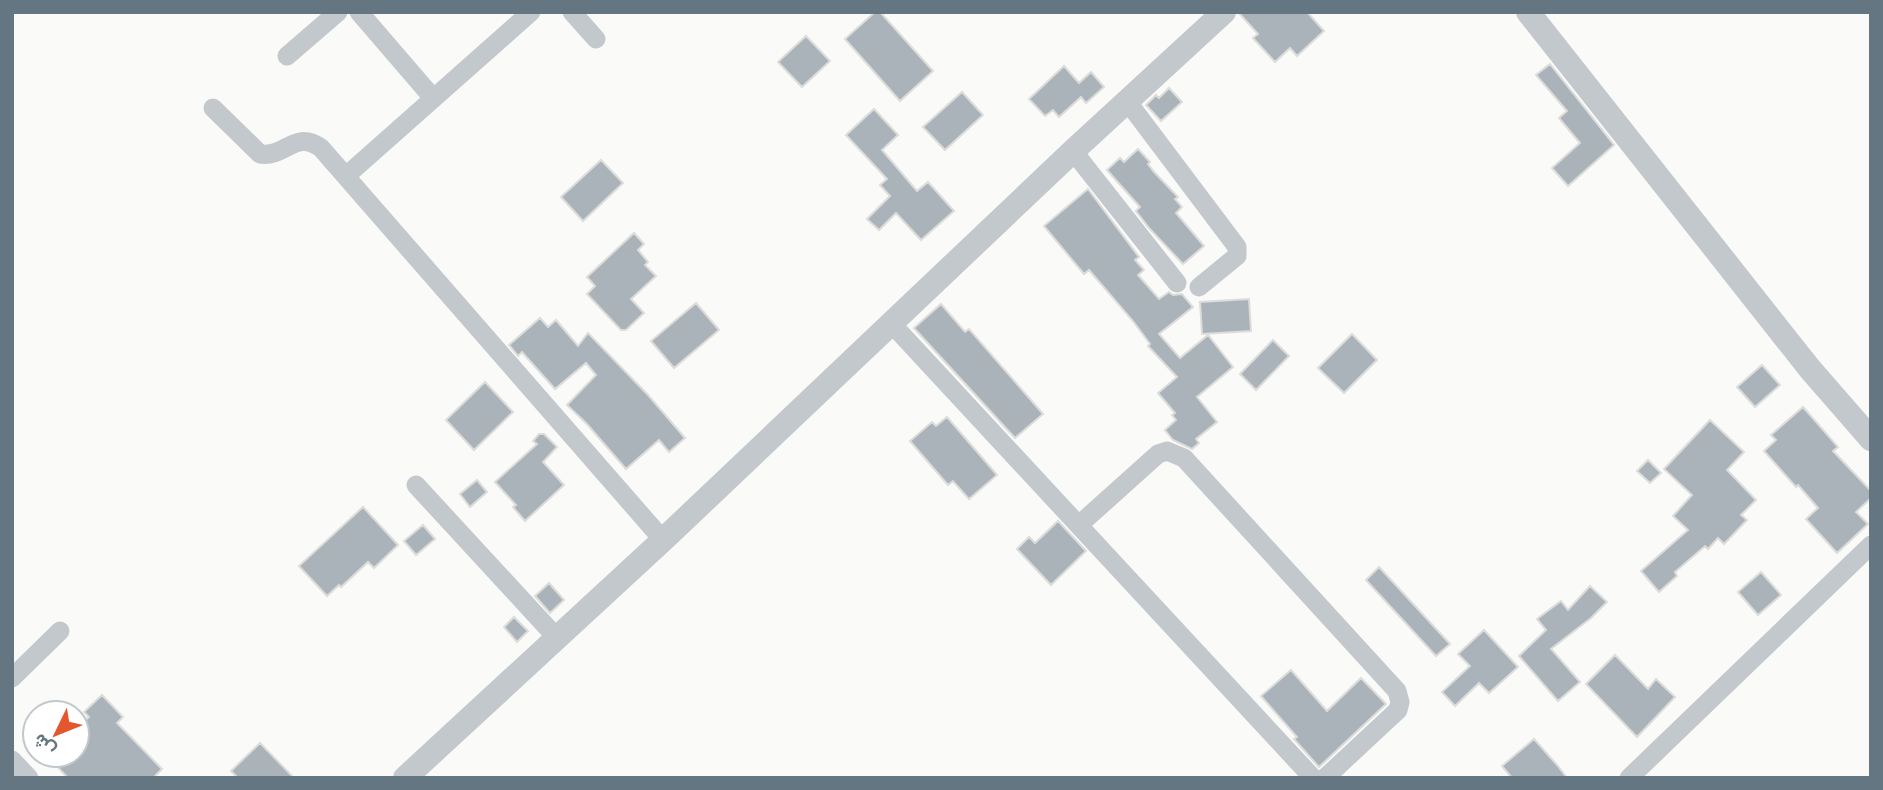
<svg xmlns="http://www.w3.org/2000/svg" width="1883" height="790" font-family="'Open Sans',Vazirmatn,sans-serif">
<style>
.building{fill:#aab3b9;stroke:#dcdcda;stroke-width:2}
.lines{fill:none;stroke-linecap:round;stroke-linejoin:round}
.minor{stroke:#c3c8cc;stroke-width:19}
.tertiary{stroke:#c3c8cc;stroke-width:24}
</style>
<rect width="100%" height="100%" fill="#fafaf8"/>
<path class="building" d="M 875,12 L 880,12 L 933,71 L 900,101 L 845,39 Z
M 1238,12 L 1307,12 L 1324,31 L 1297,56 L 1290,48 L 1275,62 L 1253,38 L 1258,34 Z
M 806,36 L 830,61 L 802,87 L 778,62 Z
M 1550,64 L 1614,145 L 1568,186 L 1552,168 L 1580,143 L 1559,118 L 1567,111 L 1536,75 Z
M 1064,66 L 1079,83 L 1091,72 L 1104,87 L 1086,103 L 1081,97 L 1059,117 L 1053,110 L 1045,116 L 1029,99 Z
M 1169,88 L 1182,102 L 1161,121 L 1146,105 L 1156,95 L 1159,98 Z
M 962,92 L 983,115 L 945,150 L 923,127 Z
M 874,109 L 898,135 L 882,150 L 917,191 L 928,182 L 954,211 L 921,240 L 896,213 L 879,230 L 867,219 L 890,196 L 880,185 L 887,179 L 846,135 Z
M 1138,149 L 1150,162 L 1148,164 L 1154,172 L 1178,197 L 1175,199 L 1182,207 L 1176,213 L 1204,246 L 1183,264 L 1149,228 L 1136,211 L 1140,207 L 1107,170 L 1120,158 L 1124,162 Z
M 601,160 L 623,183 L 583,221 L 561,197 Z
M 1088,189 L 1139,257 L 1135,260 L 1144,270 L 1138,275 L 1159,299 L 1169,292 L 1173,295 L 1182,294 L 1193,307 L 1159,334 L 1180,358 L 1208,335 L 1233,367 L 1197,397 L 1217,422 L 1196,439 L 1199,443 L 1192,449 L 1173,440 L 1165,430 L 1176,420 L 1172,415 L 1175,413 L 1158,393 L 1177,377 L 1148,346 L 1150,344 L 1133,321 L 1089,270 L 1084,274 L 1044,226 Z
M 634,233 L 644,244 L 638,250 L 648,262 L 645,265 L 656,276 L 631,299 L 644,313 L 626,330 L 621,330 L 587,294 L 595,286 L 587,277 Z
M 1249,299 L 1251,331 L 1202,334 L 1200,302 Z
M 696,303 L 719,330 L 674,368 L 651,341 Z
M 941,304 L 965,332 L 969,329 L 1043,414 L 1015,438 L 914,328 Z
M 540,318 L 548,327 L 556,320 L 578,346 L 588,333 L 648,395 L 685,438 L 669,452 L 659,440 L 626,469 L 587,424 L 567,405 L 596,375 L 586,363 L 555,389 L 522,352 L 518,356 L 509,345 Z
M 1352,334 L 1377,360 L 1344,393 L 1318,368 Z
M 1273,340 L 1289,356 L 1256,390 L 1240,374 Z
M 1762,365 L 1780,385 L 1755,407 L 1737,387 Z
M 485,382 L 513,412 L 474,450 L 446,420 Z
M 1803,407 L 1838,447 L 1833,451 L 1871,491 L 1871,498 L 1856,512 L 1868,524 L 1837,553 L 1806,519 L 1818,508 L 1798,485 L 1796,487 L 1764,451 L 1776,440 L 1771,435 Z
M 947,417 L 997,475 L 969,499 L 953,481 L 948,485 L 910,441 L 932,422 L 936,426 Z
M 1710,420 L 1744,452 L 1727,470 L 1756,500 L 1741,515 L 1747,520 L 1724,544 L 1718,538 L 1708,549 L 1705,546 L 1675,572 L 1677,576 L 1659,592 L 1641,571 L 1688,530 L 1673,516 L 1692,495 L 1664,469 Z
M 539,434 L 544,434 L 557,447 L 543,462 L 564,485 L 525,521 L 513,507 L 516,505 L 495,482 L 537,444 L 533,441 Z
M 1648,460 L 1661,473 L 1650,483 L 1637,471 Z
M 477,480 L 487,492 L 470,507 L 460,494 Z
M 363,507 L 398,545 L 374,568 L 368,562 L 341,587 L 339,585 L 327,596 L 299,566 Z
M 1058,521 L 1086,551 L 1051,585 L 1017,549 L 1029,537 L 1035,543 Z
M 423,525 L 435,539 L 416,555 L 404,541 Z
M 1379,567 L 1450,644 L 1436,656 L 1366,580 Z
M 1761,572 L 1781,595 L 1758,615 L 1738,592 Z
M 549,583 L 564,600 L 550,613 L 535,596 Z
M 1590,586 L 1607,602 L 1591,618 L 1551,649 L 1580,682 L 1558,701 L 1519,656 L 1546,630 L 1537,619 L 1561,601 L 1568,610 Z
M 514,617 L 528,631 L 517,642 L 504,627 Z
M 1484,630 L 1518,667 L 1489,693 L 1479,683 L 1455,706 L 1442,692 L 1470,666 L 1458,654 Z
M 1615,655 L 1648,689 L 1656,679 L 1675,697 L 1637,737 L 1586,684 Z
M 1291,670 L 1327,711 L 1361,678 L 1386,704 L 1319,767 L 1294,739 L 1297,737 L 1261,696 Z
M 102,695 L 123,717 L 117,723 L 162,769 L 153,778 L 68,778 L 46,755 L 77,755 L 77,728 L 89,717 L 84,712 Z
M 1534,739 L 1557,765 L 1567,778 L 1512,778 L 1502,766 Z
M 260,743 L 294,778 L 238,778 L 231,771 Z"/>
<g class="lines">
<path class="minor" d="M 359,12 L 433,98
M 572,12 L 596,39
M 287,56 L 338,12
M 1127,101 L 1237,247 L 1237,256 L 1199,287
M 213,108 L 260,154 C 285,158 295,129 321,148 L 663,540
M 1073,151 L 1177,283
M 346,176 L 531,12
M 891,323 L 1313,778
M 416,485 L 557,638
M 1080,524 L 1158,454 L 1167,451 L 1184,458 L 1397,691 L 1400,702 L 1398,710 L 1325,778
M 12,678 L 60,631
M 12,760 L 29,778
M 1629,778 L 1871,545"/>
<path class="tertiary" d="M 1528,12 L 1810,369 L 1871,439
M 405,778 L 663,540 L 1073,151 L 1224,12"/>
</g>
<rect width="1883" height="790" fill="none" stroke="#657683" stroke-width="28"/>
<g transform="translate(56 734) rotate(227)"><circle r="33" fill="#ffffff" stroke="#c1c8cd" stroke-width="2"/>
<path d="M0-5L12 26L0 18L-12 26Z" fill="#e4572e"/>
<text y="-10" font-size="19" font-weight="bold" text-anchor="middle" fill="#657683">ش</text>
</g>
</svg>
